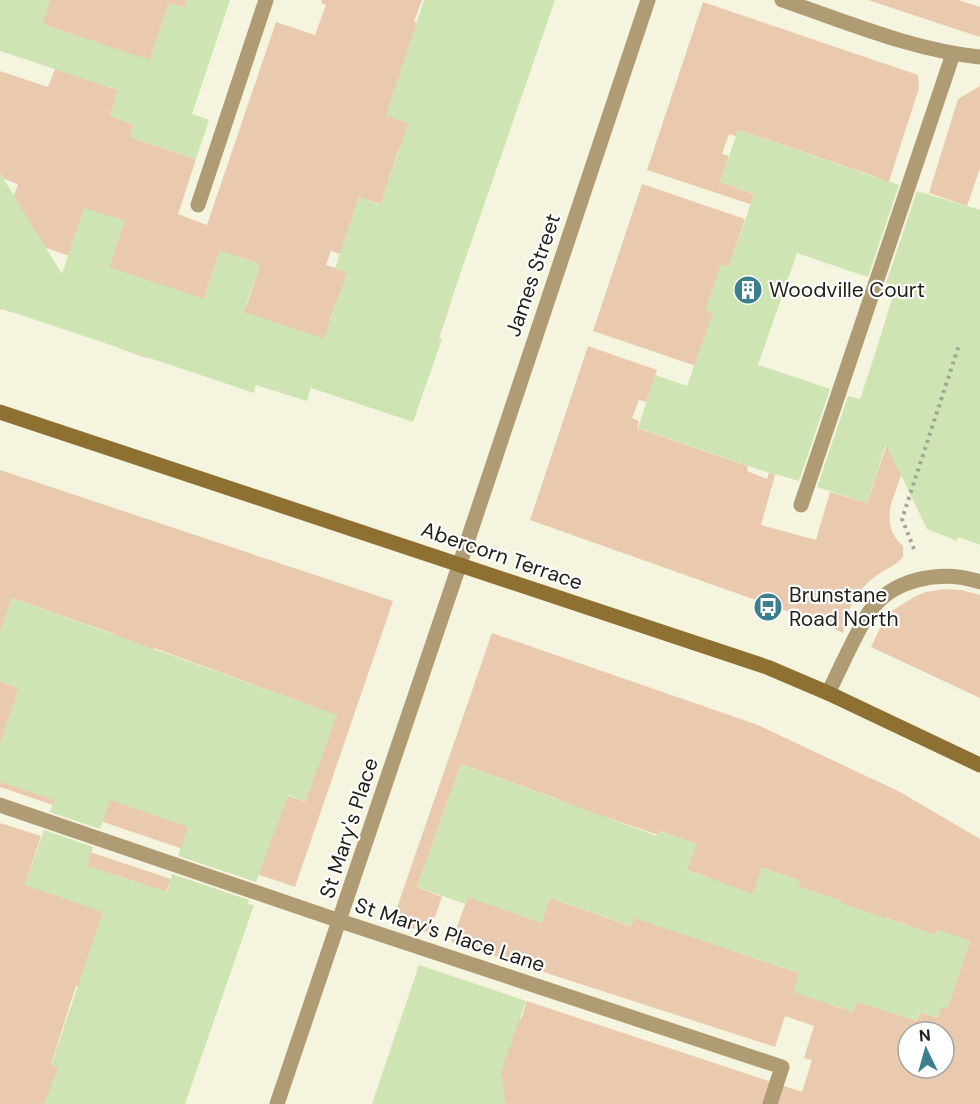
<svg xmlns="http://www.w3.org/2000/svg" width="980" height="1104" font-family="'DM Sans',sans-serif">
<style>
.green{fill:#eacaae;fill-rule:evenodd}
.building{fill:#cee4b2}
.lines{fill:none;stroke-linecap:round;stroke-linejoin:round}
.path{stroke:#a5a493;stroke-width:4;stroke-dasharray:3 4.5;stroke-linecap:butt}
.service{stroke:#af9b74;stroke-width:15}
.minor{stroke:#af9b74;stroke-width:15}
.secondary{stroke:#8e7032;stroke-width:15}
.labels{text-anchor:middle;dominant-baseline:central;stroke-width:4.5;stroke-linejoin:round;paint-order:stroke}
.street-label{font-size:21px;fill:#201f17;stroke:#fff}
.poi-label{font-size:21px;fill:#201f17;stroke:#fff;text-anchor:start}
</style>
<rect width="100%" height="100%" fill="#f5f4de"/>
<path class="green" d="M 50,0 L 188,0 L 185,8 L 169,3 L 147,69 L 92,41 L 42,24 Z
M 322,0 L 422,0 L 414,22 L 426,26 L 408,50 L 386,115 L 427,129 L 398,151 L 388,181 L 399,211 L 359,197 L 344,242 L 377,274 L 452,299 L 439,338 L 359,311 L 341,290 L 330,320 L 351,328 L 345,346 L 238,311 L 247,305 L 260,264 L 220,251 L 206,292 L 211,302 L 170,288 L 147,358 L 118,348 L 141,280 L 102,266 L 111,261 L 124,221 L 84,209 L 71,247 L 75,258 L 35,244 L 11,312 L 1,309 L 0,311 L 0,213 L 7,215 L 18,184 L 4,179 L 0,173 L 0,71 L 48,87 L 55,69 L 118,90 L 110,116 L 134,125 L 130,137 L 196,159 L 178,214 L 207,225 L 276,22 L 315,35 L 326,5 L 321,3 ZM 331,251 L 365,262 L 360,276 L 326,265 Z
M 868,0 L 958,0 L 980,7 L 980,37 Z
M 703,2 L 918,75 L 919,88 L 859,274 L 846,269 L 877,177 L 738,130 L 736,136 L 729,134 L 722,154 L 729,156 L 720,182 L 756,195 L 753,205 L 647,170 Z
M 980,86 L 980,168 L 967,206 L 929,193 L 958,99 Z
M 642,184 L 745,219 L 729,267 L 722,265 L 706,310 L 713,312 L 705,369 L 593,331 Z
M 935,302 L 928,398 L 891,504 C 888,521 889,534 903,546 L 903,557 C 896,566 885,569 876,576 C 856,591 847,609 843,633 L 826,625 L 530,520 L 588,346 L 657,370 L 646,402 L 639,400 L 632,418 L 639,421 L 637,428 L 748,466 L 747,471 L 767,479 L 769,473 L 775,475 L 761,525 L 816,540 L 830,492 L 867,503 Z
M 0,470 L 393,601 L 295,887 L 0,787 L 0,777 L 110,645 L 114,634 L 12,598 L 0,632 ZM 154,648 L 336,715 L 305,802 L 122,735 Z
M 945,589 L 961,590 L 980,595 L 980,698 L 871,647 L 887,614 L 914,597 L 926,592 Z
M 492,633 L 758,725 L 900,792 L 980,839 L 980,1104 L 454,1104 L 490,1009 L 521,1019 L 527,1001 L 802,1092 L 812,1060 L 804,1058 L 814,1026 L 785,1016 L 775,1047 L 451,942 L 468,897 L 526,885 L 516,914 L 541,923 L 550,898 L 630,926 L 634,917 L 707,877 L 687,870 L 696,844 L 660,831 L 658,835 L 609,818 L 545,843 L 560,800 L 461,764 L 417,887 L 442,897 L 429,933 L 392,922 ZM 762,868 L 799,880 L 797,886 L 841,901 L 828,937 L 886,918 L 935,935 L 937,930 L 970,941 L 947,1009 L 941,1007 L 938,1018 L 920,1012 L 917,1021 L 878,1008 L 865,980 L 853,1012 L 831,1005 L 808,976 L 733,951 ZM 908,1032 L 944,1032 L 944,1068 L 908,1068 Z
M 0,681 L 19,688 L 0,744 Z
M 0,823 L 41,836 L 25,885 L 69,845 L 171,879 L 164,898 L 148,886 L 116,875 L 219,1005 L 213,1022 L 131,995 L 103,995 L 76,986 L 51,1064 L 77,1073 L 48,1104 L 0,1104 Z"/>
<path class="building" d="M 0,0 L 50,0 L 42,24 L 150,60 L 169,3 L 185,8 L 187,0 L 230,0 L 192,114 L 209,120 L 196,159 L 130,137 L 134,125 L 110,116 L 118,90 L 0,51 Z
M 424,0 L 555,0 L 438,338 L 442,339 L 413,422 L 311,388 L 307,401 L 256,385 L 254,393 L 0,308 L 0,173 L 62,274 L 84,208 L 125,221 L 109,267 L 204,299 L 220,251 L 260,264 L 244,312 L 324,339 L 347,272 L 335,268 L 359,197 L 380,205 L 408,123 L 386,115 Z
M 738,130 L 899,185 L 868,277 L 797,253 L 758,365 L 830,389 L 799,481 L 775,474 L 775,475 L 638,428 L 655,375 L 687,386 L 713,312 L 705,310 L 721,264 L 729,267 L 754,194 L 720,182 Z
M 917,191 L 980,210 L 980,545 L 958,537 L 957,541 L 927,529 L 886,444 L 867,503 L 817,487 L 848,396 L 860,399 L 875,354 L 896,286 L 886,283 Z
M 12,598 L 337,715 L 305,802 L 288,795 L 256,882 L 178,856 L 188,827 L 110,800 L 100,829 L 50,812 L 54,800 L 0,782 L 0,744 L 19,688 L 0,681 L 0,632 Z
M 461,764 L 657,836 L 659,831 L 697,844 L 687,870 L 753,894 L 761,868 L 799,880 L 797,886 L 841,901 L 841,903 L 935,935 L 937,930 L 970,941 L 947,1009 L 941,1007 L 938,1018 L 919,1012 L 917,1021 L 857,1002 L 853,1012 L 793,992 L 799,973 L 634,918 L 631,926 L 550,898 L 541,923 L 468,897 L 465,904 L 417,887 Z
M 44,830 L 93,847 L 87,866 L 167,892 L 172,874 L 249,900 L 248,904 L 254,905 L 185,1104 L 44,1104 L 58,1067 L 51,1065 L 103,912 L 25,885 Z
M 419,965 L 526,1001 L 501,1072 L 506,1104 L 372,1104 Z"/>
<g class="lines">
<path class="path" d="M 914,549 L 902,519 L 959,345"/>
<path class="service" d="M 782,0 C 847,22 912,50 980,57
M 198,205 L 266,0
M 801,505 L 953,54
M 828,693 C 841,667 853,639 868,614 C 891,578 942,569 980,582
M 0,805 L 340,921 L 782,1067 L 770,1104"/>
<path class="minor" d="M 277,1104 C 404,737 524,368 648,0"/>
<path class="secondary" d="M 0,412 L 767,667 L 828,693 L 980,765"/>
</g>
<defs>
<g id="building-disc" transform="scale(1.5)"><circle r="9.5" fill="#3b808d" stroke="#fff"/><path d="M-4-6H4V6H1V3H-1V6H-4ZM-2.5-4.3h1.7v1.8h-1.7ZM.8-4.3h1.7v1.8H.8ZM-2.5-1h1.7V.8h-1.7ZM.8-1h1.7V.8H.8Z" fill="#fff"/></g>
<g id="bus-disc" transform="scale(1.5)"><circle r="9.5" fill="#3b808d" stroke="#fff"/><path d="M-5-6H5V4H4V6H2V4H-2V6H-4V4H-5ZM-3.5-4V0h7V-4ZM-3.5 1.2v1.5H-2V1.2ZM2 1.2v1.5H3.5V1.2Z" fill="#fff"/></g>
</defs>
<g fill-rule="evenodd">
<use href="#building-disc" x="748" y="290"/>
<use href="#bus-disc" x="768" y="607"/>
</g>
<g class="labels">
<g class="street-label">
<text transform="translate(533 275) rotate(-71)">James Street</text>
<text transform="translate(502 556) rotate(19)">Abercorn Terrace</text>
<text transform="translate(349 828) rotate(-72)">St Mary's Place</text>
<text transform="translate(450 935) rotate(18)">St Mary's Place Lane</text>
</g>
<g class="poi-label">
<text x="769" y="290">Woodville Court</text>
<text x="789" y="595">Brunstane<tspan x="789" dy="24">Road North</tspan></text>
</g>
</g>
<g transform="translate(926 1050) rotate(355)"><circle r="28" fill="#ffffff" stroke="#a6a5a2" stroke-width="1.5"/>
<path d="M0-4.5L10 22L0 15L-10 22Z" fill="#3b808d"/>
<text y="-9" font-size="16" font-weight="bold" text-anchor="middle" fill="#201f17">N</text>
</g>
</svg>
